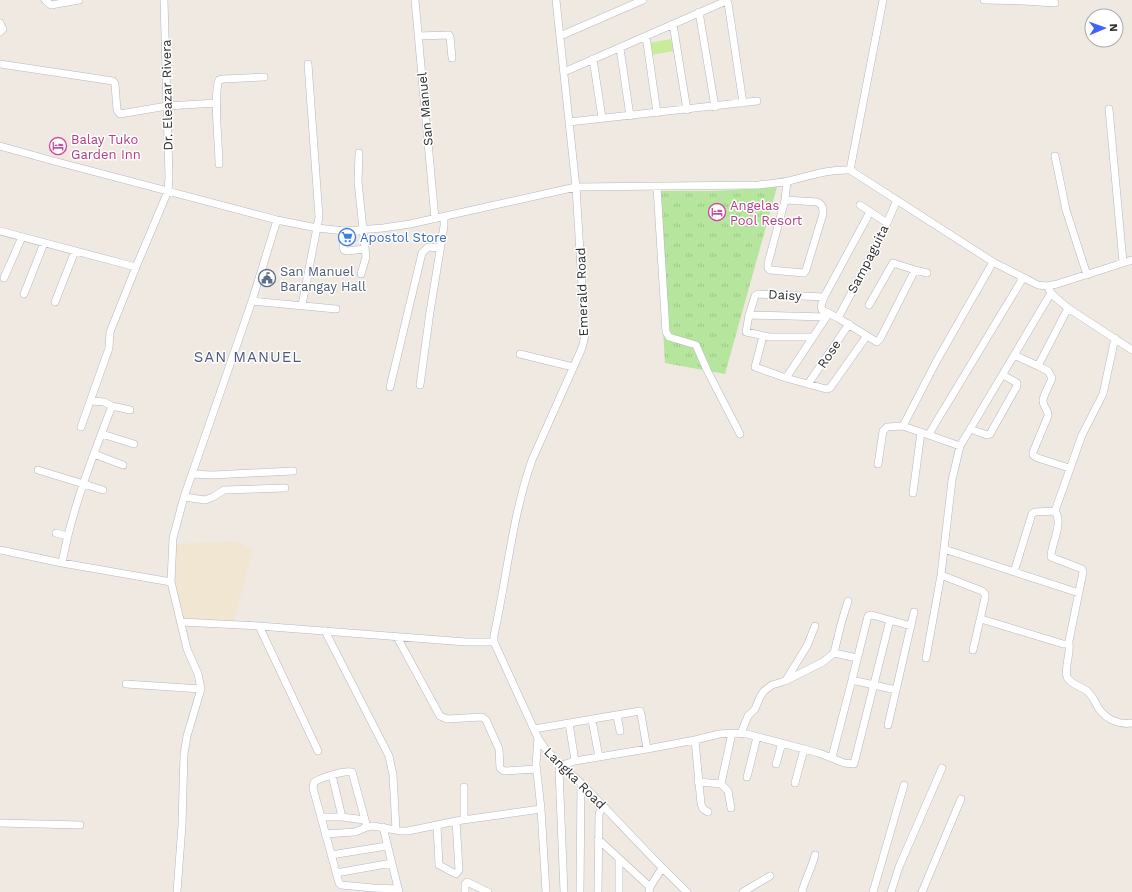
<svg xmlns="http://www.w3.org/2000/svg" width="1132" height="892" font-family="'Work Sans',sans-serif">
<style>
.education{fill:#f0e6d1}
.park{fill:url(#park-tufts)}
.pitch{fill:#c9ec9a}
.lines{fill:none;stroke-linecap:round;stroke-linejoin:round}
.minor-casing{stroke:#b4b7c1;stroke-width:8}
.minor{stroke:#fff;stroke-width:7}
.labels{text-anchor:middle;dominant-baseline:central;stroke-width:3;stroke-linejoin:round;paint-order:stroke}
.street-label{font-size:13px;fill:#2e2e2e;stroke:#fff}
.hotel-label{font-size:13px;fill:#b23c85;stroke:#fff;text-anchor:start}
.shop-label{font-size:13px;fill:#366cbe;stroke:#fff;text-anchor:start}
.service-label{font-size:13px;fill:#4e5e75;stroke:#fff;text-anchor:start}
.quarter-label{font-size:15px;letter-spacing:1px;fill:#4d5680;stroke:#fff}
</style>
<defs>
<pattern id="park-tufts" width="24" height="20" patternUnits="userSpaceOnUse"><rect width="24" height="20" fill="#b6e59e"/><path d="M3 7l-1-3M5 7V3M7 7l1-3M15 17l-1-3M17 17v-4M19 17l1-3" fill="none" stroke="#9dc588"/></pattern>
</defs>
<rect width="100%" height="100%" fill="#efe9e1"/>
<path class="education" d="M 236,541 L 253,550 L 233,623 L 182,619 L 175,581 L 176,544 Z"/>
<path class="park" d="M 777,187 L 725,374 L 665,363 L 660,277 L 657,191 L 716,191 Z"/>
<path class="pitch" d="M 671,39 L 674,51 L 651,55 L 649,43 Z"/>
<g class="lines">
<g class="minor-casing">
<path id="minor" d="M 45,0 L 51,5 L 79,0
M 415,0 L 435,219
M 556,0 L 576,187 L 585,335 L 582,348 L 532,460 C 512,517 507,577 494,635 L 494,642 L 538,738 C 550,758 570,772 586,788 C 620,823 652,859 687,892
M 984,0 L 1023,1 L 1055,3
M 699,12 L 715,107
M 0,23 L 3,29 L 0,32
M 673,24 L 687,110
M 418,36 L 449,35 L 450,37 L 452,58
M 560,36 L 643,0
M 646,36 L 657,113
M 620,48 L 630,116
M 593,59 L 602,118
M 0,64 L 113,81 L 115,84 L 117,110 L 120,114 L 167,106 L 217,103
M 564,72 L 726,1 L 728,3 L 743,103
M 1109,109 L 1123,262
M 569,122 L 757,101
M 0,146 L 50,160 L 277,220 L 317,228 L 345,231 L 383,228 L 410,224 L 576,187 L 758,185 C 768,184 778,183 789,181 C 809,176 829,169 850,170 L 993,262 L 1038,285 L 1048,286 L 1057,284 L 1132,260
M 359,153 L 358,182 L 366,257 L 361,274
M 1055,156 L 1066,210 L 1087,275
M 219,164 C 219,146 213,94 219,80 L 223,79 L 264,77
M 850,170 L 883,0
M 657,187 L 666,332 L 669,337 L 696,345 L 707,370 L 740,434
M 785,200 L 817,202 C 823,204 823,209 823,214 L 806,270 L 804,273 L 770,270 L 768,268 L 768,263 L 785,200 L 787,181
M 860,205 L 887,223
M 0,231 L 136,267
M 345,231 L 343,247 L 344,250 L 347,251 L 365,249
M 4,278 L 22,237
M 1049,290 L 1055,297 L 1068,308 L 1132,350
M 1051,293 L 960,446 L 952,480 L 944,549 L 1079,593
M 24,294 L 44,243
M 824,297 L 821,306 L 822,310 L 838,318 L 877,342 L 880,339 L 915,270 L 927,273
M 252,301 L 336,309
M 55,302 L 75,251
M 302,305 L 319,217 L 308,64
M 869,305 L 893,263 L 915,270
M 749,315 L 826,317
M 838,318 L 880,239 L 897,200
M 763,336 L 755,367 L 786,378 L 826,389 L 830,388 L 866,337
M 812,337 L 769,337 L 746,332 L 749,315 L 755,296 L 758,294 L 824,297 L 870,212
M 520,354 L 573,367
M 1014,355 L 1038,366 L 1068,308
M 1038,366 L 1048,371 L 1052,378 C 1050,384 1044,394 1043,400 C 1042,406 1049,410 1048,416 L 1033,452 L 1033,455 L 1038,458 L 1069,468
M 786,378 L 829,313
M 808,384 L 849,324
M 420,385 L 430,312 L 444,226 L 444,217
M 390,387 L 422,253 L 428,247 L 440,248
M 91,401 L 104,402 L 112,406 L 130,410
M 903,426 L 936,362 L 993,262
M 81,427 L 109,348 L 110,332 L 136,267 L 168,191 L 169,177 L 164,0
M 970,429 L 987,435 L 990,434 L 1017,386 L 1017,383 L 1003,375
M 102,434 L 134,444
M 929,434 L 1023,278
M 94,454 L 123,465
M 878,464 L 883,431 L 887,427 L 903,426 L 960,446
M 38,470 L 103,490
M 192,474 L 213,475 L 293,471
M 913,493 L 921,432
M 184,497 L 205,500 L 213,497 L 224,490 L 285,488
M 56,533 L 67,536
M 0,550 L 62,563 L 171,582
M 62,563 C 72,509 92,458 112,406
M 1014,572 L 1032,514 L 1035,512 L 1055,511
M 941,575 L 982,591 L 985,594 L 985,598 L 973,650
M 981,619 L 1063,644 L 1068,644 L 1069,641 L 1083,572 L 1082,569 L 1051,557 C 1051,543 1064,524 1055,511 L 1082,435 L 1103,394 L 1115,338
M 181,622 L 259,626 L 466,642 L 494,642
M 259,626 L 318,751
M 325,631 L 389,756 L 393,775 L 396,830
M 397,637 L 440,716 L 447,719 L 482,717 L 486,720 L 499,749 L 500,768 L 504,771 L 537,769
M 1069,643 C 1071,653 1064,668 1067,677 C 1070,684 1082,687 1087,691 C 1094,697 1095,703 1099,709 C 1107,720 1120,725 1132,723
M 834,653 L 857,658
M 926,658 L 941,575 L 944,549
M 786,680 L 807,646 L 815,626
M 852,680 L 896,690
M 126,684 L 201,689
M 617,716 L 620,731
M 592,720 L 599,757
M 569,723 L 575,761
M 888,725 L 914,612
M 534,729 L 640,711 L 641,714 L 647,749
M 741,733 L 748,716 L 755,709 L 760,697 L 764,691 L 772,685 L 785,681 L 823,662 L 834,653 L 841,624 L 848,601
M 538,738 L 536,764 L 541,809 L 546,892
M 695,740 L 701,804 L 703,809 L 708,812
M 832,757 L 852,680 L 868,616 L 872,615 L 911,626
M 776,764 L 782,743
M 332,775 L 342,817
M 747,777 L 757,737
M 698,782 L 721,784
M 795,783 L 804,749
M 464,787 L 464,820
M 731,808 L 728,791 L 721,784 L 732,733
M 321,817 L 342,817 L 365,820
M 0,823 L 80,825
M 437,826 L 439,865 L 456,874 L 459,870 L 456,821
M 367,827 L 352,772 C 343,770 321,778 314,782 L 313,788 L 339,883 L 341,885 L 373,888 L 398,889
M 383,827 L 399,892
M 325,834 L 355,832 L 367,827 L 373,826 L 401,831 L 408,831 L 456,821 L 541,809
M 598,839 L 650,887
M 331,855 L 387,846
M 336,873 L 392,863
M 177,892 L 182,825 L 184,754 L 187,736 L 201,689 L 198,674 L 187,649 L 171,582 L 173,538 L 184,497 L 252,301 L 277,220
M 465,892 L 465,884 L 467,882 L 488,892
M 564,892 L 559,770 L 562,765 L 575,761 L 647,749 L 695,740 L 719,734 L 732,733 L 747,734 L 819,753 L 844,763 L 854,764 L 890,620
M 580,892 L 581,783
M 598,892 L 599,814 L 603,806
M 619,892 L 619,859
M 649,892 L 650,887 L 662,868
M 743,892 L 770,876
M 802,892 C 805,879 812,868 815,855
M 873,892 L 904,785
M 891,892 L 899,867 L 942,768
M 922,892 L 961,799"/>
</g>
<use href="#minor" class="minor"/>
</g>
<defs>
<g id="hotel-ring" transform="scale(0.9)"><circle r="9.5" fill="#fff" stroke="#d1479c" stroke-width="1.5"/><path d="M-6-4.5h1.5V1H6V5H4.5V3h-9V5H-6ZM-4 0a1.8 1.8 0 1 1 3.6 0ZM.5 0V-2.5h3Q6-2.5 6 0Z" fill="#d1479c"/></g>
<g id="supermarket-ring" transform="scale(0.9)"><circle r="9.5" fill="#fff" stroke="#3f7fe0" stroke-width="1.5"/><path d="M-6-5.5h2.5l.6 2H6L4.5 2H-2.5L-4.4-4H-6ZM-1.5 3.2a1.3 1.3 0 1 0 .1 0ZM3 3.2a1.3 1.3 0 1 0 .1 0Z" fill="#3f7fe0"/></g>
<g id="civic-ring" transform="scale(0.9)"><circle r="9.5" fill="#fff" stroke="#5c6f8a" stroke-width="1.5"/><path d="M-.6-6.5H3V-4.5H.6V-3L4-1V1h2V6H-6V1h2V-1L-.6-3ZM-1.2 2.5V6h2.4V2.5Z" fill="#5c6f8a"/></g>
</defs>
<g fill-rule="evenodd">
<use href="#hotel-ring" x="58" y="146"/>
<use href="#hotel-ring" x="717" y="212"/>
<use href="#supermarket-ring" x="347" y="237"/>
<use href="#civic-ring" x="267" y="278"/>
</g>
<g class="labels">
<g class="street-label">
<text transform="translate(167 95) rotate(-91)">Dr. Eleazar Rivera</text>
<text transform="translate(425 109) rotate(-95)">San Manuel</text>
<text transform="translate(868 259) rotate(-63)">Sampaguita</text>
<text transform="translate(582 292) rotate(-92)">Emerald Road</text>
<text transform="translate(785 295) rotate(3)">Daisy</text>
<text transform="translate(829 354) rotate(-56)">Rose</text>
<text transform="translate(575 778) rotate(45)">Langka Road</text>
</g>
<g class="hotel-label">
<text x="71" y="139">Balay Tuko<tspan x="71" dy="15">Garden Inn</tspan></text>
<text x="730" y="205">Angelas<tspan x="730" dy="15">Pool Resort</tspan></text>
</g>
<g class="shop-label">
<text x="360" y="237">Apostol Store</text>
</g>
<g class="service-label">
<text x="280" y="271">San Manuel<tspan x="280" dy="15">Barangay Hall</tspan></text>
</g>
<g class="quarter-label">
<text x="248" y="357">SAN MANUEL</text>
</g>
</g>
<g transform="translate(1104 28) rotate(88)"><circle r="19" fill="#ffffff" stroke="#ababab"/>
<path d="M0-3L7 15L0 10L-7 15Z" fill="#4264fb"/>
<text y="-6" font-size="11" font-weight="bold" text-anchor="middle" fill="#2e2e2e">N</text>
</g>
</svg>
